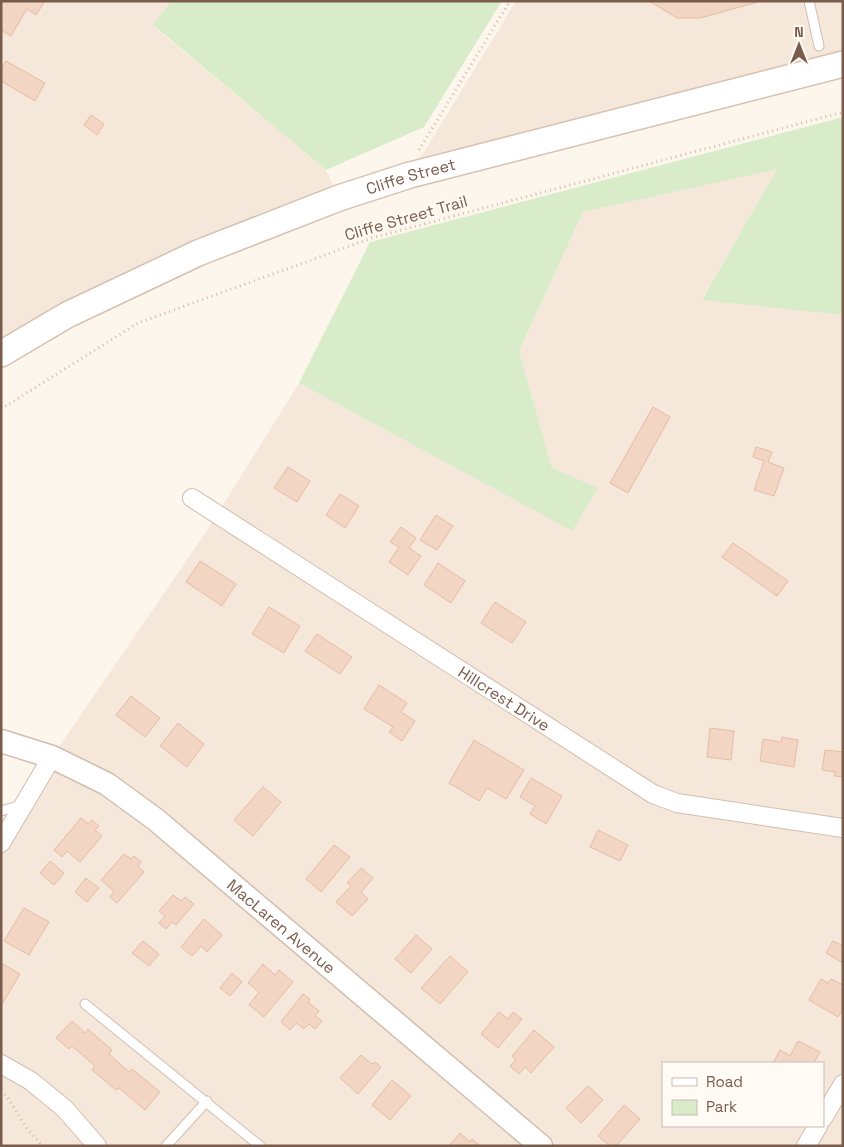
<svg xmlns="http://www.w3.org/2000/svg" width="844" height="1147" font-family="'Space Grotesk',sans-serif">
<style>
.residential{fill:#f5e8da;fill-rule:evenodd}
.green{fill:#d8ecc9}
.building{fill:#f3d5c3;stroke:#e6bba3}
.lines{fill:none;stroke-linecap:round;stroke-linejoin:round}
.service-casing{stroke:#d1beb0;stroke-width:11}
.minor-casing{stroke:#d1beb0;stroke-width:20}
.tertiary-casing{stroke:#d1beb0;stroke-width:25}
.secondary-casing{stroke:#d6c0b0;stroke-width:28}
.path{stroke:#d9b8a5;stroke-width:3;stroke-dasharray:1 4;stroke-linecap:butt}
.service{stroke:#fff;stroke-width:9}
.minor{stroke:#fff;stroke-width:18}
.tertiary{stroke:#fff;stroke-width:22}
.secondary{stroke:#fff;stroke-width:25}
.labels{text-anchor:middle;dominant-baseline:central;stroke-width:4;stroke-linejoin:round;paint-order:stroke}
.street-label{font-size:16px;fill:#7a5c4d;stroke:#fffaf3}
</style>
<rect width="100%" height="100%" fill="#fdf6ec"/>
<path class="residential" d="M 1,1 L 171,1 L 153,26 L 326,170 L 339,198 L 1,354 Z
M 516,1 L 843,1 L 843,64 L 410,175 Z
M 778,168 L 702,299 L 843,315 L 843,1146 L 1,1146 L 1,843 L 52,757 L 208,529 L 299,383 L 572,531 L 552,468 L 519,351 L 583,212 ZM 663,1063 L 823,1063 L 823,1126 L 663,1126 Z"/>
<path class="green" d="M 171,1 L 502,1 L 424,127 L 326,170 L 153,25 Z
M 843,117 L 843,315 L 702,300 L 777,169 L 583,212 L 519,351 L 552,468 L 598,488 L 572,531 L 299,383 L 370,242 Z"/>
<path class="building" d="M 1,1 L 45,1 L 36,15 L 27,9 L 11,36 L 1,30 Z
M 649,1 L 757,1 L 758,2 L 700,18 L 677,18 Z
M 6,61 L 45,83 L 35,101 L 1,81 L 1,69 Z
M 91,115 L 104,124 L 97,135 L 84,125 Z
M 653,407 L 670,417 L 628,493 L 610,483 Z
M 756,447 L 772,452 L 768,462 L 784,468 L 774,496 L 754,490 L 764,461 L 753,457 Z
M 288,467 L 310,481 L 297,502 L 274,488 Z
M 340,494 L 359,506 L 345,528 L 326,515 Z
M 436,515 L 453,526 L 437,550 L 420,540 Z
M 401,527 L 416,538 L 409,548 L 421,556 L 408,575 L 389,562 L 399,547 L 390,542 Z
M 733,543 L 788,581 L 777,596 L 722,557 Z
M 200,561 L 236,584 L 222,606 L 186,582 Z
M 438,563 L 465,581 L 451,603 L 424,585 Z
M 495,602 L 526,622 L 512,643 L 481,623 Z
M 269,607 L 300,626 L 284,653 L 252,634 Z
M 317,634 L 352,657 L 340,674 L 305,651 Z
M 379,685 L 407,703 L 401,712 L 415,721 L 402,741 L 389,732 L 393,727 L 364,709 Z
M 131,696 L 160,718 L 145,737 L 116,715 Z
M 178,723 L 204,744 L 187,767 L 160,746 Z
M 710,728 L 734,731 L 731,760 L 707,757 Z
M 782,737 L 798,740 L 794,767 L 760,761 L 763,739 L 781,742 Z
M 474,740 L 524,770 L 506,799 L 487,788 L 479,801 L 449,783 Z
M 825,750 L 843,752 L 843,777 L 834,776 L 835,772 L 822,770 Z
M 531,778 L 562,796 L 546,824 L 530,814 L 535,806 L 520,797 Z
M 263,787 L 281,802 L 253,836 L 234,820 Z
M 81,818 L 88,824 L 92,820 L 99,826 L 95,830 L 102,836 L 80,862 L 67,851 L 62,857 L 54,850 Z
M 598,830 L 628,845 L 620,861 L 590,847 Z
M 334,845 L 350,857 L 321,892 L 306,879 Z
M 124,854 L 131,859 L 134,856 L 141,862 L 138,866 L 144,872 L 117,903 L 110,897 L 114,891 L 101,880 Z
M 50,861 L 64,873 L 54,885 L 40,873 Z
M 361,868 L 373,878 L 361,892 L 368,899 L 352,916 L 336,902 L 351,886 L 347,883 Z
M 86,878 L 99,888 L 87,902 L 75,892 Z
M 173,895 L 181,901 L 185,897 L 194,904 L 176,925 L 172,922 L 166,929 L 159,923 L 165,916 L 159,911 Z
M 24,908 L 49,922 L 29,955 L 4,941 Z
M 204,919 L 222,935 L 207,952 L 201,946 L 192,956 L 181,947 Z
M 416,935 L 432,949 L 411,973 L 395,959 Z
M 143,941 L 159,954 L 149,966 L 132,953 Z
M 833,941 L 843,946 L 843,963 L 826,953 Z
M 450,956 L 468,972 L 440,1004 L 421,988 Z
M 1,963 L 20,974 L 1,1006 Z
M 263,964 L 275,975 L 279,970 L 293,982 L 264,1017 L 249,1005 L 259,992 L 248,983 Z
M 232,973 L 242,982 L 230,996 L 220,988 Z
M 821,979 L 828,983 L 831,979 L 843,985 L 843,1009 L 838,1017 L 809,1000 Z
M 303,994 L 310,999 L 308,1002 L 319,1011 L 315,1016 L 322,1021 L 315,1029 L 309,1024 L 304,1029 L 296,1023 L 290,1030 L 281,1022 Z
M 499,1012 L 508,1019 L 513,1012 L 522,1019 L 498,1048 L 481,1034 Z
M 72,1021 L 85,1033 L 88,1029 L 112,1050 L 109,1054 L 129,1072 L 132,1069 L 160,1092 L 145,1110 L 119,1088 L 116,1090 L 92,1070 L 95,1066 L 72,1046 L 69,1049 L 56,1038 Z
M 534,1030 L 554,1047 L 531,1073 L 525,1067 L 519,1074 L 510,1066 L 516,1060 L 512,1056 Z
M 798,1041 L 820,1052 L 814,1063 L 773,1063 L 780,1050 L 790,1056 Z
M 361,1055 L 372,1064 L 375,1062 L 381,1067 L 358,1094 L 340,1078 Z
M 392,1080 L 411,1096 L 390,1120 L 372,1105 Z
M 588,1086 L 603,1100 L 581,1123 L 566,1108 Z
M 624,1105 L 640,1119 L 616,1146 L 610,1146 L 598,1136 Z
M 460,1133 L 470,1142 L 472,1139 L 479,1145 L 449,1146 Z"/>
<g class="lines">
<g class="service-casing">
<path id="service" d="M 809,1 L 819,46
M 1,811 L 22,805
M 85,1004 L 260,1146
M 166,1146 L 207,1101"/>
</g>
<g class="minor-casing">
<g id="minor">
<path id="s1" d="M 192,498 L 653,794 L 677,803 L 843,828"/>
<path d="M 1,843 L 52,757"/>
<path d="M 1,1064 L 31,1081 L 65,1109 L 97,1146"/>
<path d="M 823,1118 L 843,1084"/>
<path d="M 806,1146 L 818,1126"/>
</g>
</g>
<g class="tertiary-casing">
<g id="tertiary">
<path id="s2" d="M 1,741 L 52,757 L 107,784 L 155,819 L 541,1146"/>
</g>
</g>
<g class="secondary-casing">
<g id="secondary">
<path id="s3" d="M 1,354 L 67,315 L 198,253 L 339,198 L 410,175 L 843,64"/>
</g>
</g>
<path class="path" d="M 419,150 L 510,1
M 1,409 L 138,323 L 372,238 L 843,112
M 1,1091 L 6,1095 L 28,1130 L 43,1146"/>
<use href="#service" class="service"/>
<use href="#minor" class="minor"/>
<use href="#tertiary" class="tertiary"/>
<use href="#secondary" class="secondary"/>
</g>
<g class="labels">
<g class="street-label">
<text stroke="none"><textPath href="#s3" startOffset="448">Cliffe Street</textPath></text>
<text transform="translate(406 218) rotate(-16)">Cliffe Street Trail</text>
<text stroke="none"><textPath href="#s1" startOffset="371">Hillcrest Drive</textPath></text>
<text stroke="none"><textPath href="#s2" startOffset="340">MacLaren Avenue</textPath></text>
</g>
</g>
<rect width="844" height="1147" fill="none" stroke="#7a5c4d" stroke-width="5"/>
<rect x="662" y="1062" width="162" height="65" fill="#fffaf3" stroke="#cabbb1"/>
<rect x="672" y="1078" width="25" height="8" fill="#ffffff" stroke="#cabbb1"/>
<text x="706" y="1087" font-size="15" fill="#7a5c4d">Road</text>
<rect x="672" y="1100" width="25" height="15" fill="#d8ecc9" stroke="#cabbb1"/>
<text x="706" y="1112" font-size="15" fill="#7a5c4d">Park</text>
<g transform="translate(799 45)" stroke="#fffaf3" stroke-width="4" paint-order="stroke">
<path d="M0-4L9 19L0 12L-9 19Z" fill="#7a5c4d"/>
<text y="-8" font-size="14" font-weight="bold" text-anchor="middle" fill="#7a5c4d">N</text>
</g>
</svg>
